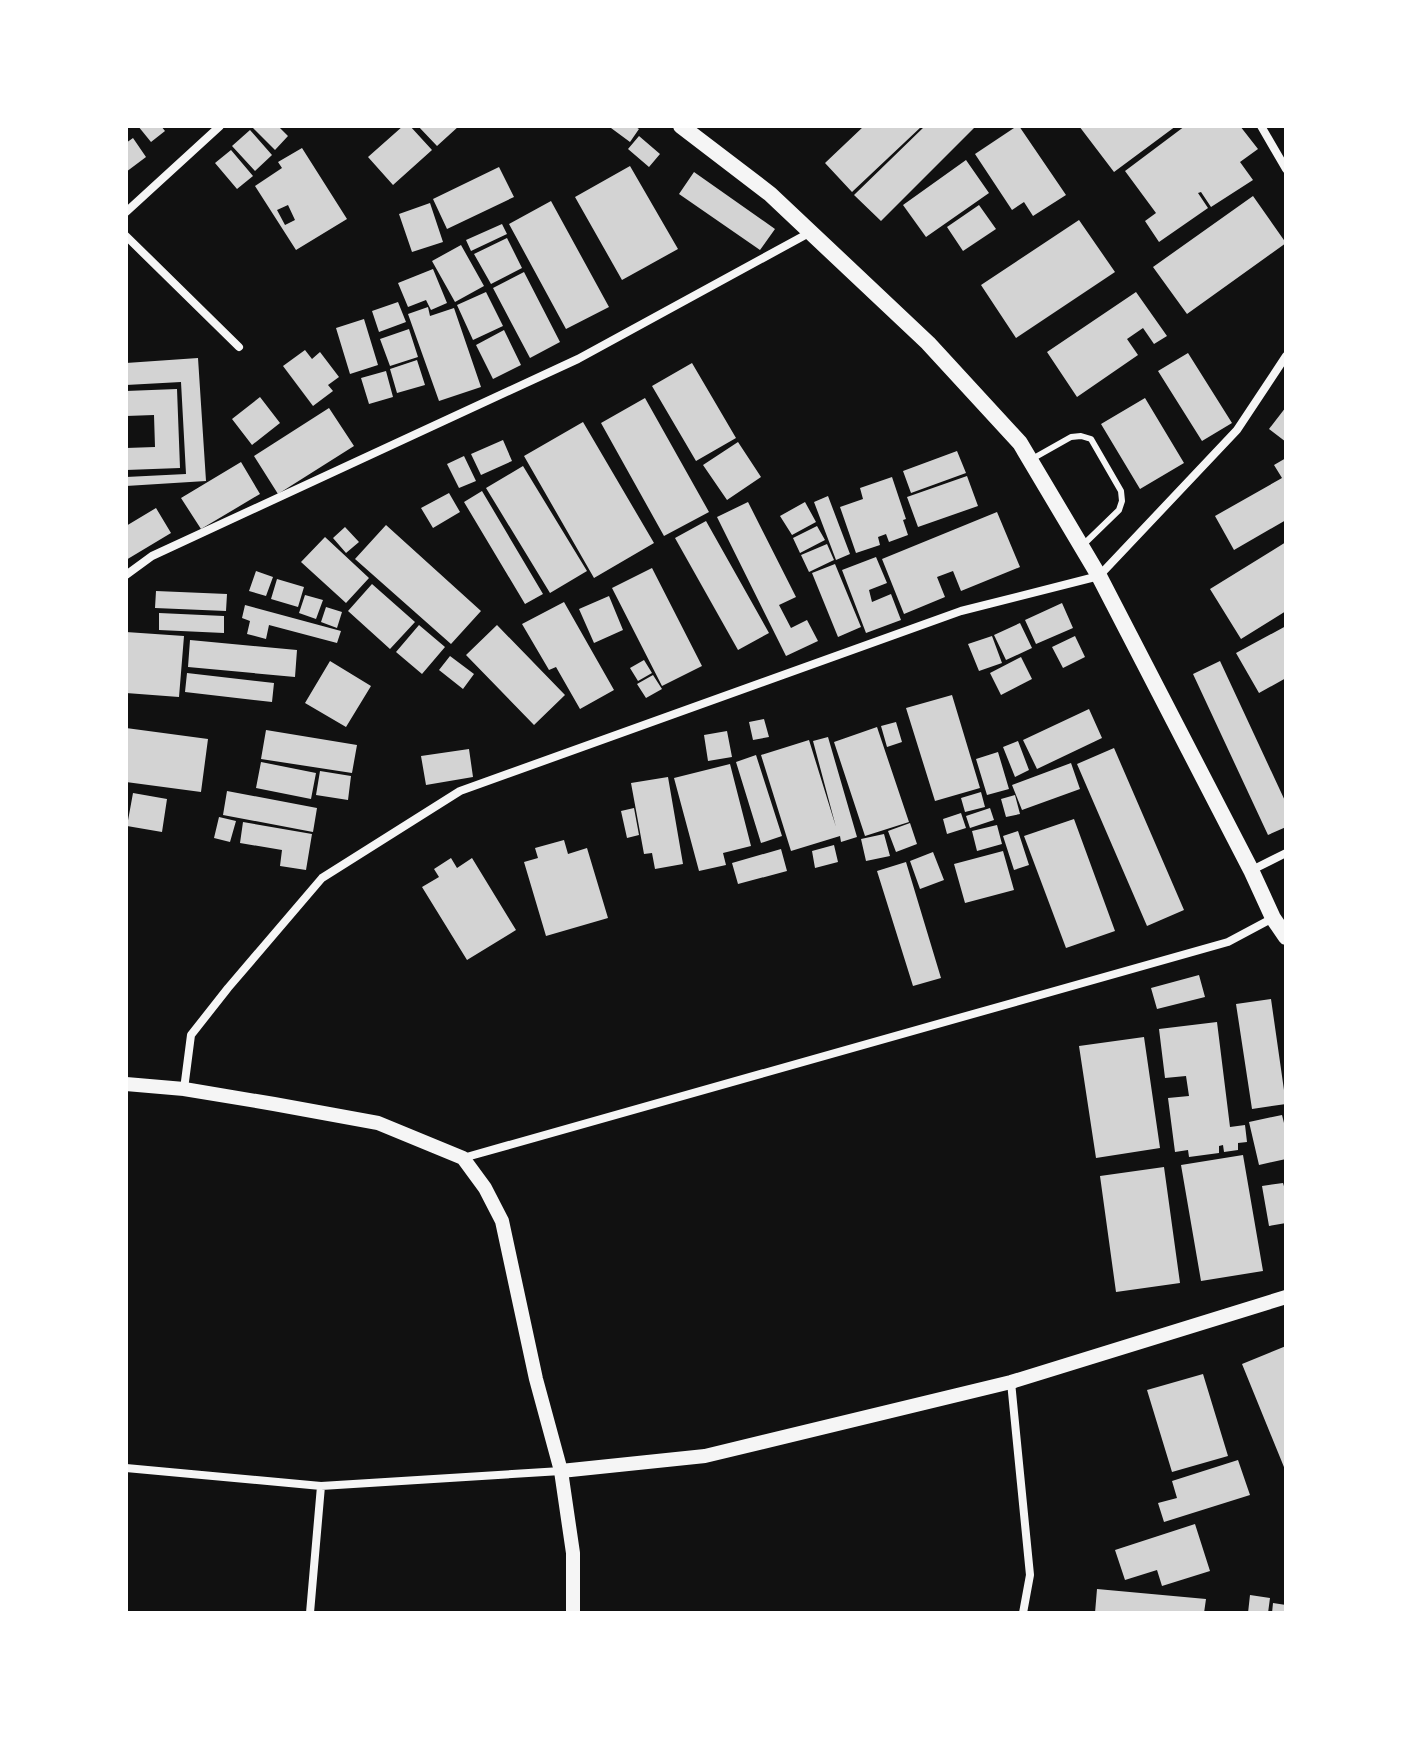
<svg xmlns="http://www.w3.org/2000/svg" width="1412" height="1739" font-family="'IBM Plex Sans',sans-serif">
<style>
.building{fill:#d3d3d3;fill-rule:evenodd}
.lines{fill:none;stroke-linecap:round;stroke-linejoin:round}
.service{stroke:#f5f5f5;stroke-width:6}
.minor{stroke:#f5f5f5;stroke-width:8}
.tertiary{stroke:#f5f5f5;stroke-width:14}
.secondary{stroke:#f5f5f5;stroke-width:16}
</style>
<rect width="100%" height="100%" fill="#111"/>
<path class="building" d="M 138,126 L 161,126 L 165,131 L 151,142 Z
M 255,126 L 278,126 L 288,136 L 275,150 L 253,128 Z
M 403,126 L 410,126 L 432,150 L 393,185 L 368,157 Z
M 418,126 L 459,126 L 437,146 Z
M 612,126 L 634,126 L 639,129 L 630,142 L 611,128 Z
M 864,126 L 922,126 L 852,192 L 825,163 Z
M 925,126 L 976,126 L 881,221 L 854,195 Z
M 1017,126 L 1019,126 L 1066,195 L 1033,216 L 1024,202 L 1012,210 L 975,154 Z
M 1079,126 L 1176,126 L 1114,172 Z
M 1185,126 L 1240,126 L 1258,149 L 1240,162 L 1253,180 L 1211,207 L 1201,192 L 1198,193 L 1208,208 L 1159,242 L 1145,221 L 1156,213 L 1125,171 Z
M 250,130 L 272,155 L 255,171 L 232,146 Z
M 639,136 L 660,154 L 649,167 L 628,149 Z
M 133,138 L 146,157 L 126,172 L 126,143 Z
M 302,148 L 347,219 L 296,250 L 255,186 L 282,168 L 278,162 ZM 288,205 L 295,220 L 285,225 L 277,210 Z
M 231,150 L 253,176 L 237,189 L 215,163 Z
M 966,160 L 989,193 L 926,237 L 903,205 Z
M 630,166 L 678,249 L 622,280 L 575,197 Z
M 499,167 L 514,197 L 447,229 L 433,199 Z
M 694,172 L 775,229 L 760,250 L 679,194 Z
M 1253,196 L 1286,243 L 1187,314 L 1153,267 Z
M 551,201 L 609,307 L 566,329 L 509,224 Z
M 430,203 L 443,242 L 412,252 L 399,214 Z
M 979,205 L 996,229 L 963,251 L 947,227 Z
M 1079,220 L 1115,272 L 1016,338 L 981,285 Z
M 502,224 L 507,234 L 471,251 L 466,240 Z
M 507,238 L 522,268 L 491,284 L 474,254 Z
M 461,245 L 484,286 L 455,302 L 432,261 Z
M 433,269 L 447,303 L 431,310 L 426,300 L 408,307 L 398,283 Z
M 524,272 L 560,342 L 530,358 L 493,288 Z
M 486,292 L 503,326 L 473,340 L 457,305 Z
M 1136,292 L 1167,336 L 1154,344 L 1143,328 L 1127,339 L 1138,355 L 1077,397 L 1047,352 Z
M 398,302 L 406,322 L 379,332 L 372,311 Z
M 428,307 L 430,316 L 454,308 L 481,387 L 439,401 L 408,314 Z
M 364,319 L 378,365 L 350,374 L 336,328 Z
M 409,329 L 418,357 L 390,366 L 380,339 Z
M 504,330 L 521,365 L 493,379 L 476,345 Z
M 305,350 L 312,359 L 320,352 L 339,377 L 328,385 L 333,391 L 313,406 L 283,366 Z
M 1188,353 L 1232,423 L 1202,441 L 1158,371 Z
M 198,358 L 206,481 L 126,486 L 126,477 L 186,474 L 181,382 L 126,385 L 126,363 Z
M 417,360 L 425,385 L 397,393 L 390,369 Z
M 692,363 L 736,438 L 696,461 L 652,386 Z
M 386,371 L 393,397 L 369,404 L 361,378 Z
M 177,389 L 180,468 L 126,470 L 126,448 L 155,447 L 154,415 L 126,416 L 126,391 Z
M 260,397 L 280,423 L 252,445 L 232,419 Z
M 645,398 L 709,512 L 664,536 L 601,423 Z
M 1145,398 L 1184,463 L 1140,489 L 1101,424 Z
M 1286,407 L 1286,442 L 1269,429 Z
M 329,408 L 354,446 L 278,494 L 254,456 Z
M 583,422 L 654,543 L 594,578 L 524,456 Z
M 503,440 L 512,461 L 481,475 L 471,454 Z
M 738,442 L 761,477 L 727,500 L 703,465 Z
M 957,451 L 966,473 L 911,493 L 903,471 Z
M 464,456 L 476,481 L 459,488 L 447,464 Z
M 1286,458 L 1286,520 L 1234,550 L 1215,516 L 1282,478 L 1274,465 Z
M 241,462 L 260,494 L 201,529 L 181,498 Z
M 523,466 L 587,571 L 550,593 L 486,488 Z
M 967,476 L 978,506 L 918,527 L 907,497 Z
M 892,477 L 906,519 L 903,520 L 908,535 L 889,542 L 886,534 L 878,537 L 880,545 L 856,553 L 840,507 L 863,499 L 860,488 Z
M 482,491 L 543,594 L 525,604 L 464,502 Z
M 449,493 L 460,512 L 433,528 L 421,508 Z
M 828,496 L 850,554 L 836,560 L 814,502 Z
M 748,502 L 796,597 L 779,605 L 791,628 L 807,620 L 818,641 L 786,656 L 717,517 Z
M 805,502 L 816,522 L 792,535 L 780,516 Z
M 156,508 L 171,533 L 126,560 L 126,526 Z
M 997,512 L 1020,567 L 961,591 L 953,571 L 937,577 L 945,597 L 904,614 L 882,559 Z
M 706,521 L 769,633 L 738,650 L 675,538 Z
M 386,525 L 481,611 L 451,644 L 355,559 Z
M 817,526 L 825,540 L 800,553 L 793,538 Z
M 345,527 L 359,542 L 346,553 L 333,538 Z
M 325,537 L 369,578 L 346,603 L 301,562 Z
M 1286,542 L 1286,611 L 1241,639 L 1210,589 Z
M 827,544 L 834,560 L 809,572 L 801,555 Z
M 876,557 L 887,583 L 869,590 L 872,602 L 891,594 L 901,620 L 866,633 L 842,570 Z
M 835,564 L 861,627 L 838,637 L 812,573 Z
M 652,568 L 702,666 L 662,686 L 612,588 Z
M 256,571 L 273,577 L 266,596 L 249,591 Z
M 277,579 L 304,587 L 298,607 L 271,599 Z
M 372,584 L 415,622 L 390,649 L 348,611 Z
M 156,591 L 227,594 L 226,611 L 155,608 Z
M 305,595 L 323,600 L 316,619 L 299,613 Z
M 609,596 L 623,630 L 594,643 L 579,609 Z
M 564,602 L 614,690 L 580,709 L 556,667 L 549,670 L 522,624 Z
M 1062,603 L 1073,628 L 1036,644 L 1025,620 Z
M 245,605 L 341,631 L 337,643 L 269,625 L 266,639 L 247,634 L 250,621 L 242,618 Z
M 326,607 L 342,612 L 337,628 L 321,622 Z
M 159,613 L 224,616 L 224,633 L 159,630 Z
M 1020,623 L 1032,648 L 1006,660 L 994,635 Z
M 419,625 L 445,647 L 422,674 L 396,652 Z
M 497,625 L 565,695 L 534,725 L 466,655 Z
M 1286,626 L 1286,678 L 1259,693 L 1236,653 Z
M 126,632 L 184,636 L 179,697 L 126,693 Z
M 992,636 L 1002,663 L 979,671 L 968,644 Z
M 1075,636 L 1085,657 L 1063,668 L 1052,647 Z
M 190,640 L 297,650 L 295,677 L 188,667 Z
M 450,656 L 474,674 L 463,689 L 439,670 Z
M 1021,657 L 1032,679 L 1001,695 L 990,673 Z
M 644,660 L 652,673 L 638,681 L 630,668 Z
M 330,661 L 371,686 L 346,727 L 305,703 Z
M 1220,661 L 1286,803 L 1286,827 L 1268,835 L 1193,674 Z
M 187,673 L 274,683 L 272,702 L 185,692 Z
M 653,675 L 662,689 L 646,698 L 637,684 Z
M 952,695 L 980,788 L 935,801 L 906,708 Z
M 1089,709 L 1102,738 L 1037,769 L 1023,740 Z
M 764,719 L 769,737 L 753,740 L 749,722 Z
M 896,722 L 902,742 L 887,747 L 881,726 Z
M 877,727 L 909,822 L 865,836 L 834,742 Z
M 126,728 L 208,739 L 201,792 L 126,782 Z
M 266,730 L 357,745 L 352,773 L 261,759 Z
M 727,731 L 732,757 L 708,761 L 704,735 Z
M 828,737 L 857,837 L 841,842 L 840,836 L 791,851 L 761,755 L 809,740 L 836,827 L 813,741 Z
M 1018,741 L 1029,770 L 1015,777 L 1003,747 Z
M 1114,748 L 1184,910 L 1147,926 L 1077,764 Z
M 469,749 L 473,777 L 426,785 L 421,756 Z
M 998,752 L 1009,789 L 987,795 L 976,759 Z
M 756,755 L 782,836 L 761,843 L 736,762 Z
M 261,762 L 316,773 L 311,799 L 256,788 Z
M 1071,763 L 1080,789 L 1022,810 L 1012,785 Z
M 730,764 L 751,846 L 723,853 L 726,865 L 699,871 L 674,778 Z
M 320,771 L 351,776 L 348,800 L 316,795 Z
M 668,777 L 683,864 L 655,869 L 652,853 L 644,854 L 631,783 Z
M 227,791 L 317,808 L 313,832 L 223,815 Z
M 981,792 L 985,807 L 965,812 L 961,798 Z
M 133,793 L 167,799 L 162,832 L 127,826 Z
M 1015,795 L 1020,814 L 1006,817 L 1001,799 Z
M 634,808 L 639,835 L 627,838 L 621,811 Z
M 990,808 L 994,820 L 970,828 L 966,816 Z
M 961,813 L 966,828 L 947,834 L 943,819 Z
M 219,817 L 236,821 L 230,842 L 214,838 Z
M 1074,819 L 1115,931 L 1066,948 L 1024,836 Z
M 243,822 L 312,834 L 306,870 L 280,866 L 282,850 L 240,843 Z
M 910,823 L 917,844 L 896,852 L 888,831 Z
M 997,825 L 1002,844 L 977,851 L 972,831 Z
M 1018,831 L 1029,865 L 1014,870 L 1003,836 Z
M 884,834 L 890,856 L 866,861 L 861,839 Z
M 564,840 L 568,854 L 587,848 L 608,918 L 546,936 L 524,862 L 538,858 L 535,848 Z
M 834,845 L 838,862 L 815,868 L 812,851 Z
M 781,849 L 787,871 L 738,884 L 732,863 Z
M 1003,851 L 1014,890 L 965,903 L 954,864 Z
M 933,852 L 944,880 L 920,889 L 910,861 Z
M 451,858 L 457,868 L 472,858 L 516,930 L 467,960 L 422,887 L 439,877 L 434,869 Z
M 906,862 L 941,978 L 913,986 L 877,871 Z
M 1199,975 L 1205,997 L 1157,1009 L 1151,988 Z
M 1271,999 L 1286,1104 L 1252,1109 L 1236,1004 Z
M 1217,1022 L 1230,1127 L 1245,1125 L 1247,1142 L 1238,1143 L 1238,1150 L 1224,1152 L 1223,1145 L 1219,1146 L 1219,1153 L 1189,1157 L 1188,1150 L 1175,1152 L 1168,1098 L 1189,1096 L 1186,1076 L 1165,1078 L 1159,1029 Z
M 1144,1037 L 1160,1148 L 1096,1158 L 1079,1046 Z
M 1282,1115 L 1286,1131 L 1286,1159 L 1259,1165 L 1249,1122 Z
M 1243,1155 L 1263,1271 L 1201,1281 L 1181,1165 Z
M 1164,1167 L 1180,1283 L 1116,1292 L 1100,1176 Z
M 1283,1183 L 1286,1193 L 1286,1223 L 1269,1226 L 1262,1186 Z
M 1286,1346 L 1286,1472 L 1242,1364 Z
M 1203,1374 L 1228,1456 L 1172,1472 L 1147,1390 Z
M 1238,1460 L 1250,1495 L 1164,1522 L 1158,1503 L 1177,1498 L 1172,1481 Z
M 1195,1524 L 1210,1571 L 1162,1586 L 1157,1570 L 1125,1580 L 1115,1550 Z
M 1097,1589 L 1206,1599 L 1204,1613 L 1095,1613 Z
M 1250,1595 L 1270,1598 L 1268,1613 L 1248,1613 Z
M 1273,1603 L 1286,1605 L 1286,1613 L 1272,1613 Z"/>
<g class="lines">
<path class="service" d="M 1032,459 L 1071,437 L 1081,436 L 1091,439 L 1121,491 L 1122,501 L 1119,510 L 1084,544"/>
<path class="minor" d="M 1261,126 L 1286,169
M 126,212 L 220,126
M 126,236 L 239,347
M 126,575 L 152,556 L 578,359 L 809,233
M 1252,870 L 1286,853
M 184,1089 L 191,1035 L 228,988 L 322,878 L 460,791 L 961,611 L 1099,576 L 1237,430 L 1286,356
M 463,1158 L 1228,942 L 1273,918
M 1011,1382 L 1030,1575 L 1023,1613
M 126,1468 L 321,1486 L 561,1471
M 310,1613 L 321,1486"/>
<path class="tertiary" d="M 126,1084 L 184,1089 L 274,1104 L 378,1123 L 463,1158 L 485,1188 L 502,1221 L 536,1379 L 561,1471 L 573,1553 L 573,1613
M 561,1471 L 705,1456 L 1011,1382 L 1286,1297"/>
<path class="secondary" d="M 681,126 L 770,194 L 928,343 L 1020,443 L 1099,576 L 1251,870 L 1273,918 L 1286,937"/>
</g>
<rect width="1412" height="1739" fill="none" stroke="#ffffff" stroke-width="256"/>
</svg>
